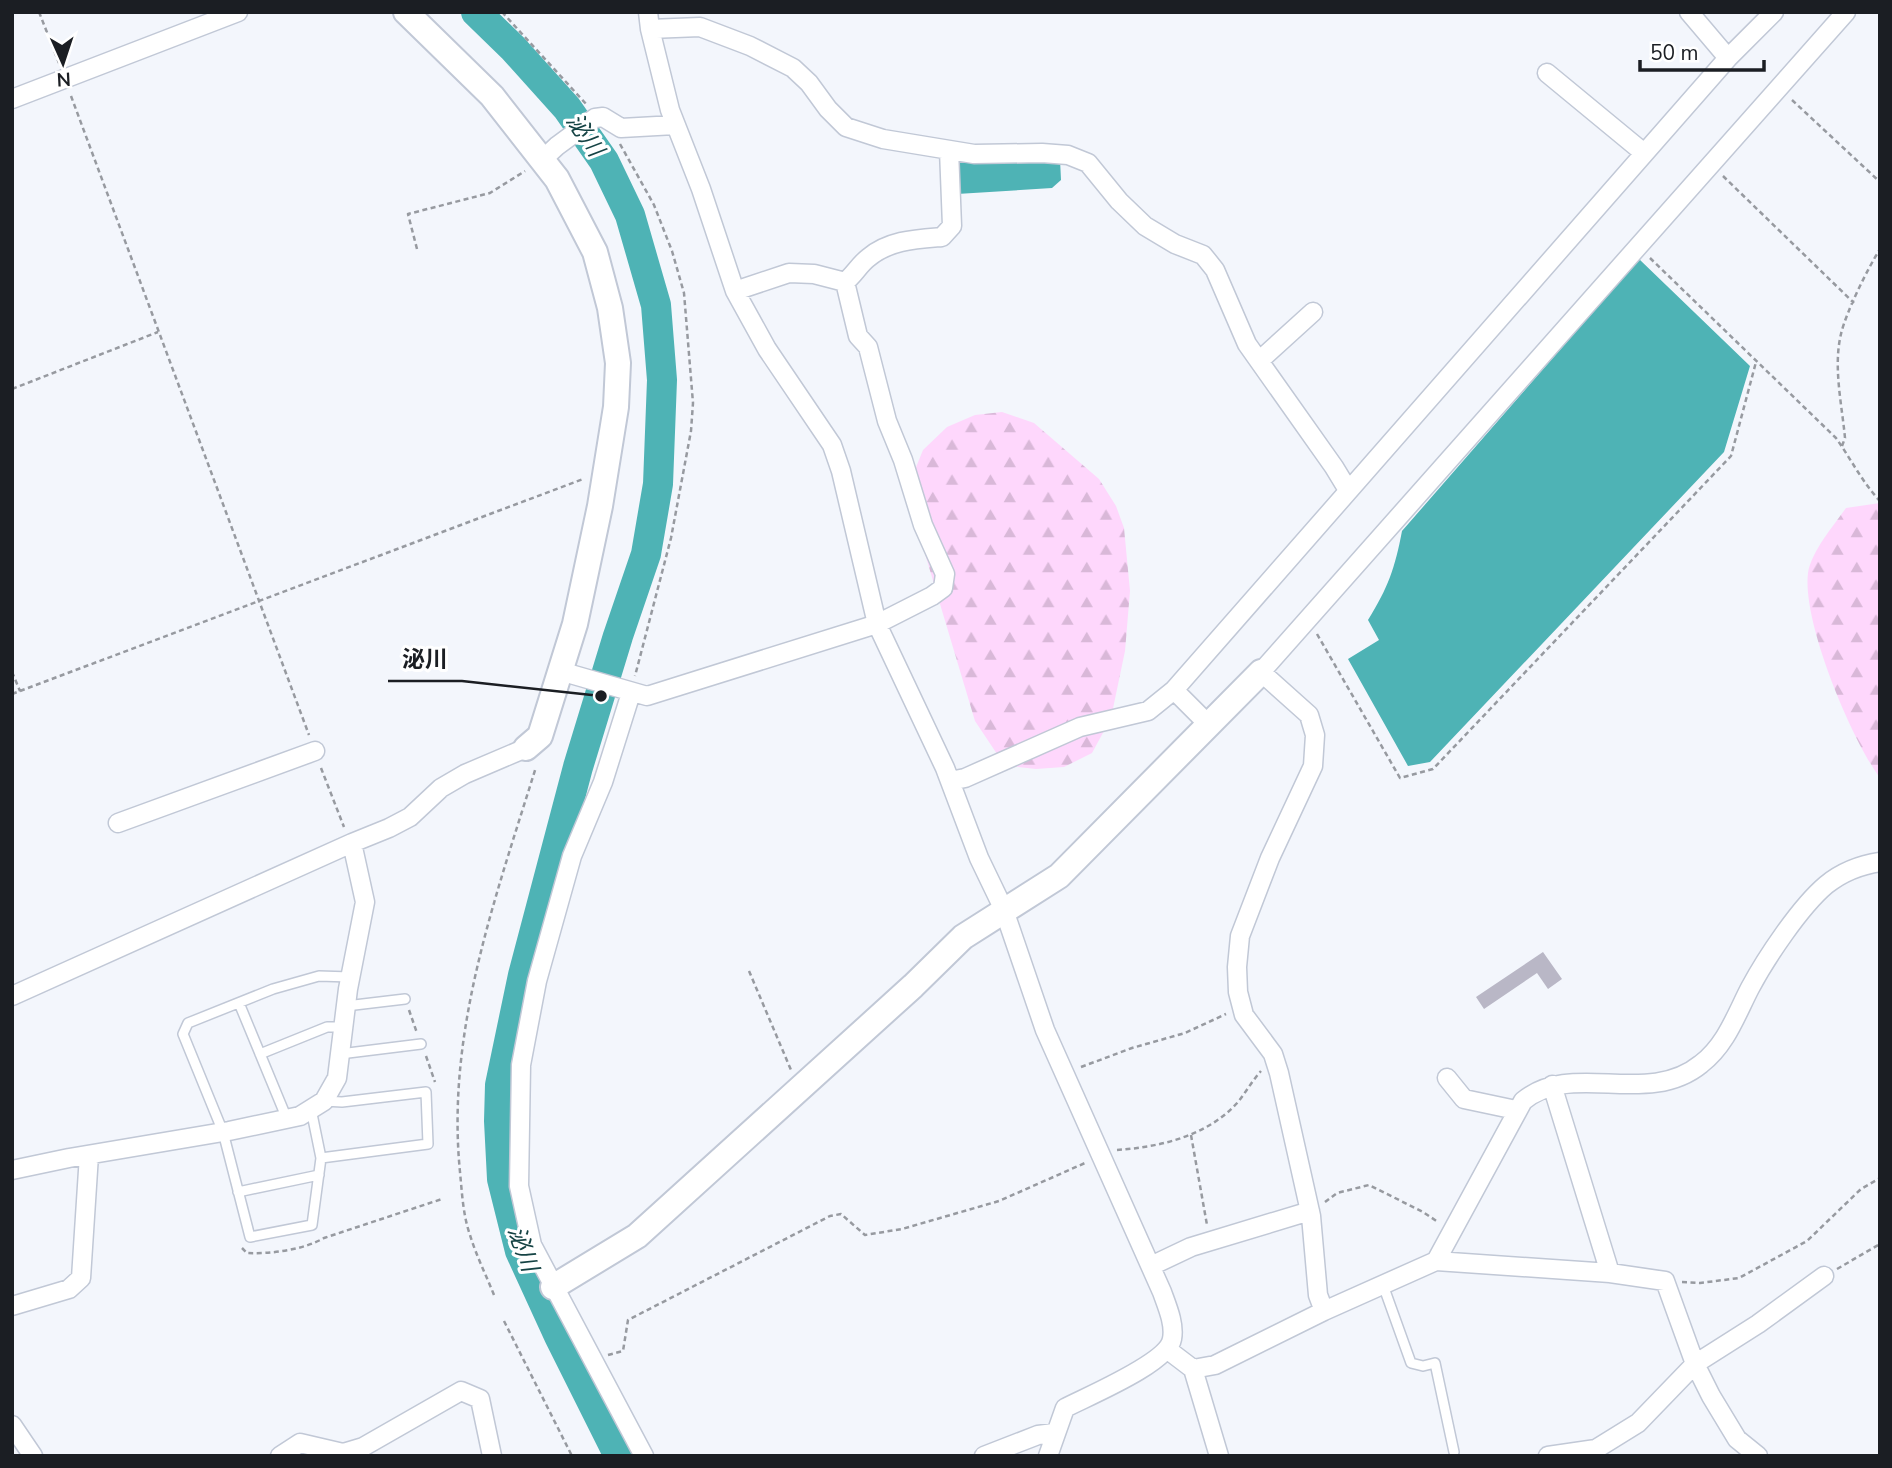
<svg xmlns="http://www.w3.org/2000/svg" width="1892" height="1468" font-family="'Nunito Sans','Noto Sans JP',sans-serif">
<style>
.forest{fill:url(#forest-firs)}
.water{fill:#4eb3b5}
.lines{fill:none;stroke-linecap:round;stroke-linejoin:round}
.river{stroke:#4eb3b5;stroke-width:30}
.building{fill:#b9b7c6}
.lane-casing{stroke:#c1c8d6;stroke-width:12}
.street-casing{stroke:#c1c8d6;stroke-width:21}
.secondary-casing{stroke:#c1c8d6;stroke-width:28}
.path{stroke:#979aa0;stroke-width:2.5;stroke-dasharray:5 3.5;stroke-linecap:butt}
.lane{stroke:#fff;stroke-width:9}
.street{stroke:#fff;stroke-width:18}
.secondary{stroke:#fff;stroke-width:24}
.labels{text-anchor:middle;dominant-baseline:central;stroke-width:6;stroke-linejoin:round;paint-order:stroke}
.water-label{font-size:23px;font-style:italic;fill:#154344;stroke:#fff}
.leader{fill:none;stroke:#1b1e23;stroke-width:2.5}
.callout-dot{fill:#1b1e23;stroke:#fff;stroke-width:2.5}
.callout-label{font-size:23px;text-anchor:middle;font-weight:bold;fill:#1b1e23;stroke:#fff;stroke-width:6;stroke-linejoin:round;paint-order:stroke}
</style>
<defs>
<pattern id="forest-firs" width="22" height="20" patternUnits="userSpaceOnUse" patternTransform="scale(1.75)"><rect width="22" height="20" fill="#fed7fc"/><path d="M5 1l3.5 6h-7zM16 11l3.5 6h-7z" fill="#d9b8d8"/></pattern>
</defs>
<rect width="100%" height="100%" fill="#f3f6fc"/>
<path class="forest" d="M 1002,412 L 1034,423 L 1099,479 L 1116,506 L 1124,528 L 1130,591 L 1125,651 L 1111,718 L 1092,753 L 1064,767 L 1036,769 L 1018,767 L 1001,760 L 975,721 L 917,527 L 912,477 L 923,450 L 947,427 L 975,415 Z
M 1880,503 L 1880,778 C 1851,738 1802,622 1808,573 C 1811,552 1834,525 1846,508 Z"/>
<path class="water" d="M 960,158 L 1060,159 L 1061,180 L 1052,188 L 957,194 L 956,170 Z
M 1639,259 L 1750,366 L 1724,452 L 1430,762 L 1408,766 L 1348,659 L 1379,640 L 1368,620 C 1388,588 1395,568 1402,531 Z"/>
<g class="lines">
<path class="river" d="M 476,12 L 513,48 L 567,108 L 604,161 L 630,215 L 656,305 L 662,380 L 658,484 L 646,554 L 618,636 L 578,767 L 523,975 L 500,1085 L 499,1121 L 502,1179 L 520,1251 L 559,1336 L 619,1456"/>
</g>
<path class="building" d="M 1543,952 L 1562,979 L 1548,989 L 1537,973 L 1484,1009 L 1476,997 Z"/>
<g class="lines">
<g class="lane-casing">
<path id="lane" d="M 239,1003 L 287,1119
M 346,1006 L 405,999
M 260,1054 L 327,1027 L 343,1027
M 340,1054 L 421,1044
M 311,1109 L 321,1158 L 312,1225 L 250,1237 L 223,1132 L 183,1034 L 188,1023 L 273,989 L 319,976 L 350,977
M 321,1158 L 428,1144 L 426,1092 L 342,1102 L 324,1101
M 238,1192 L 319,1175
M 1383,1285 L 1411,1363 L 1423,1366 L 1435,1363 L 1454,1452"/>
</g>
<g class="street-casing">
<path id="street" d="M 648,12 L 650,29 L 670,110 L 701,189 L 735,291 L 767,349 L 832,445 L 841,471 L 877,624 L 945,768 L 979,858 L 1004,910 L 1045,1030 L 1162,1292 C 1167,1306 1175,1324 1172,1339 C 1168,1363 1088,1396 1065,1408 L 1048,1456
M 1689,12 L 1728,58
M 650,29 L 700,27 L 750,46 L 793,68 L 809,83 L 828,109 L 846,127 L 883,139 L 974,154 L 1042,153 L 1068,155 L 1088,163 L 1119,201 L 1145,226 L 1175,244 L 1203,255 L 1215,270 L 1247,344 L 1334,467 L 1348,490
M 1547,73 L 1644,153
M 12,99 L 238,12
M 542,160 L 557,146 L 595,118 L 603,117 L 621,128 L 675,125
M 845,282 C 854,275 859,265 868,258 C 889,240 917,239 942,237 L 952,226 L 949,150
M 735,291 L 789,273 L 814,274 L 845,282
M 1259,361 L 1313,312
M 560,671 L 647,696 L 877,624 L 932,596 L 943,588 L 945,574 L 923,525 L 903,460 L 887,421 L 868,347 L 858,336 L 845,282
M 1174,690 L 1209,725
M 631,693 L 603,782 L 572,856 L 537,981 L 521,1065 L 519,1186 L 532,1245 L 644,1456
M 950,781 L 965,778 L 1080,727 L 1148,711 L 1174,690 L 1728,58 L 1774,12
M 118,823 L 315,751
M 12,996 L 352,843 L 389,828 L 410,817 L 441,788 L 465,774 L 526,748
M 1447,1078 L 1464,1099 L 1516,1110
M 1552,1085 L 1610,1273
M 12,1170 L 69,1158 L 229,1131 L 300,1116 L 324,1101 L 337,1078 L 348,989 L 365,902 L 352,843
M 1436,1261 L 1523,1101 C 1572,1060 1647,1108 1701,1064 C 1726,1045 1736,1015 1750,988 C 1766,958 1800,907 1826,885 C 1842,872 1860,865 1880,862
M 1151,1266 L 1191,1247 L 1310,1211
M 12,1306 L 69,1289 L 81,1278 L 89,1155
M 1324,1311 L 1318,1295 L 1311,1216 L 1279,1073 L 1273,1054 L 1244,1015 L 1238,992 L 1237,967 L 1240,936 L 1270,858 L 1313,766 L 1315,735 L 1309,715 L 1261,672 L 1846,12
M 1168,1350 L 1193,1369 L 1219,1456
M 1193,1369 L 1215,1365 L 1324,1311 L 1436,1261 L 1610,1273 L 1665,1281 L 1695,1364 L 1711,1396 L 1737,1439 L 1758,1456
M 12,1425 L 33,1456
M 280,1456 L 300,1443 L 343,1453 L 363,1447 L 461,1391 L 480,1399 L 492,1456
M 984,1456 L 1038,1435 L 1054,1433
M 1548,1456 L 1596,1449 L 1638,1423 L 1695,1364 L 1758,1324 L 1824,1276"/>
</g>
<g class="secondary-casing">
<path id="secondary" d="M 406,12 L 492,96 L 557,179 L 595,252 L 610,308 L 618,363 L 616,407 L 600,506 L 575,624 L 540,736 L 526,748
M 553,1287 L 637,1236 L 913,986 L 963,937 L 1059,876 L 1261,672"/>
</g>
<path class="path" d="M 39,12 L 59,63
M 502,12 L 587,105
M 71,96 L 309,735
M 1792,100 L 1880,182
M 620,144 L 654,205 L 672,251 L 684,293 L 693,403 L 691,431 L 671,538 L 635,676
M 1723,176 L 1854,303
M 417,249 L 408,214 L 490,193 L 525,171
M 1650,258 L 1836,438 C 1851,459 1862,482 1880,501
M 12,389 L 158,332
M 1842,446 L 1845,438 C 1842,405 1833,367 1841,334 C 1846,312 1868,268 1880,249
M 1317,634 L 1400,778 L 1433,769 L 1731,456 L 1756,362
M 12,672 L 20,691
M 12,694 L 583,479
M 321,768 L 344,827
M 749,971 L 791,1070
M 409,1010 L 417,1033
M 426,1056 L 435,1082
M 1081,1067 L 1132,1048 L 1185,1033 L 1226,1014
M 1191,1135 L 1207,1225
M 1117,1150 C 1160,1147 1208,1136 1238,1102 C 1246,1092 1252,1081 1261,1071
M 1325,1202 L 1337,1193 L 1369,1185 L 1423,1212 L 1438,1222
M 242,1248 L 247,1253 C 271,1254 303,1250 324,1238 L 442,1199
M 1837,1269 L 1880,1244
M 1682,1282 L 1700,1283 L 1739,1278 L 1807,1241 L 1861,1189 L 1880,1178
M 494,1295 C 486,1275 476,1255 470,1235 C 463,1215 462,1193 460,1172 C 446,1032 495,899 536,767
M 504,1321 L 572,1456
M 608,1355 L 623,1351 L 628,1320 L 830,1216 L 841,1214 L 865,1235 L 902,1229 L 999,1201 L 1085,1163"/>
<use href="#lane" class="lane"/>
<use href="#street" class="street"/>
<use href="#secondary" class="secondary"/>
</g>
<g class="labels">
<g class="water-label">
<text transform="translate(585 135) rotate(55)">泌川</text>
<text transform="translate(523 1249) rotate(70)">泌川</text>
</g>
</g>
<path class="leader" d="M601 696L462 681H388"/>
<circle class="callout-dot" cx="601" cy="696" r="7"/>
<g class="callout-label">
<text x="425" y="667">泌川</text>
</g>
<rect width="1892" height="1468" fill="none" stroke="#1b1e23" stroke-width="28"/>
<g transform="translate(63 63) rotate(177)" stroke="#ffffff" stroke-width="5" paint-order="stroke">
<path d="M0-5L12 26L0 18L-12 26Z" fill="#1b1e23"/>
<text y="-10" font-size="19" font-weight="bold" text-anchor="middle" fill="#1b1e23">N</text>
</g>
<path d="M1640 60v10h124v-10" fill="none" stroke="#1b1e23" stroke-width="3.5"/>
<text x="1650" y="60" font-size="21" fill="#1b1e23" stroke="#ffffff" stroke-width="5" paint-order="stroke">50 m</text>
</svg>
